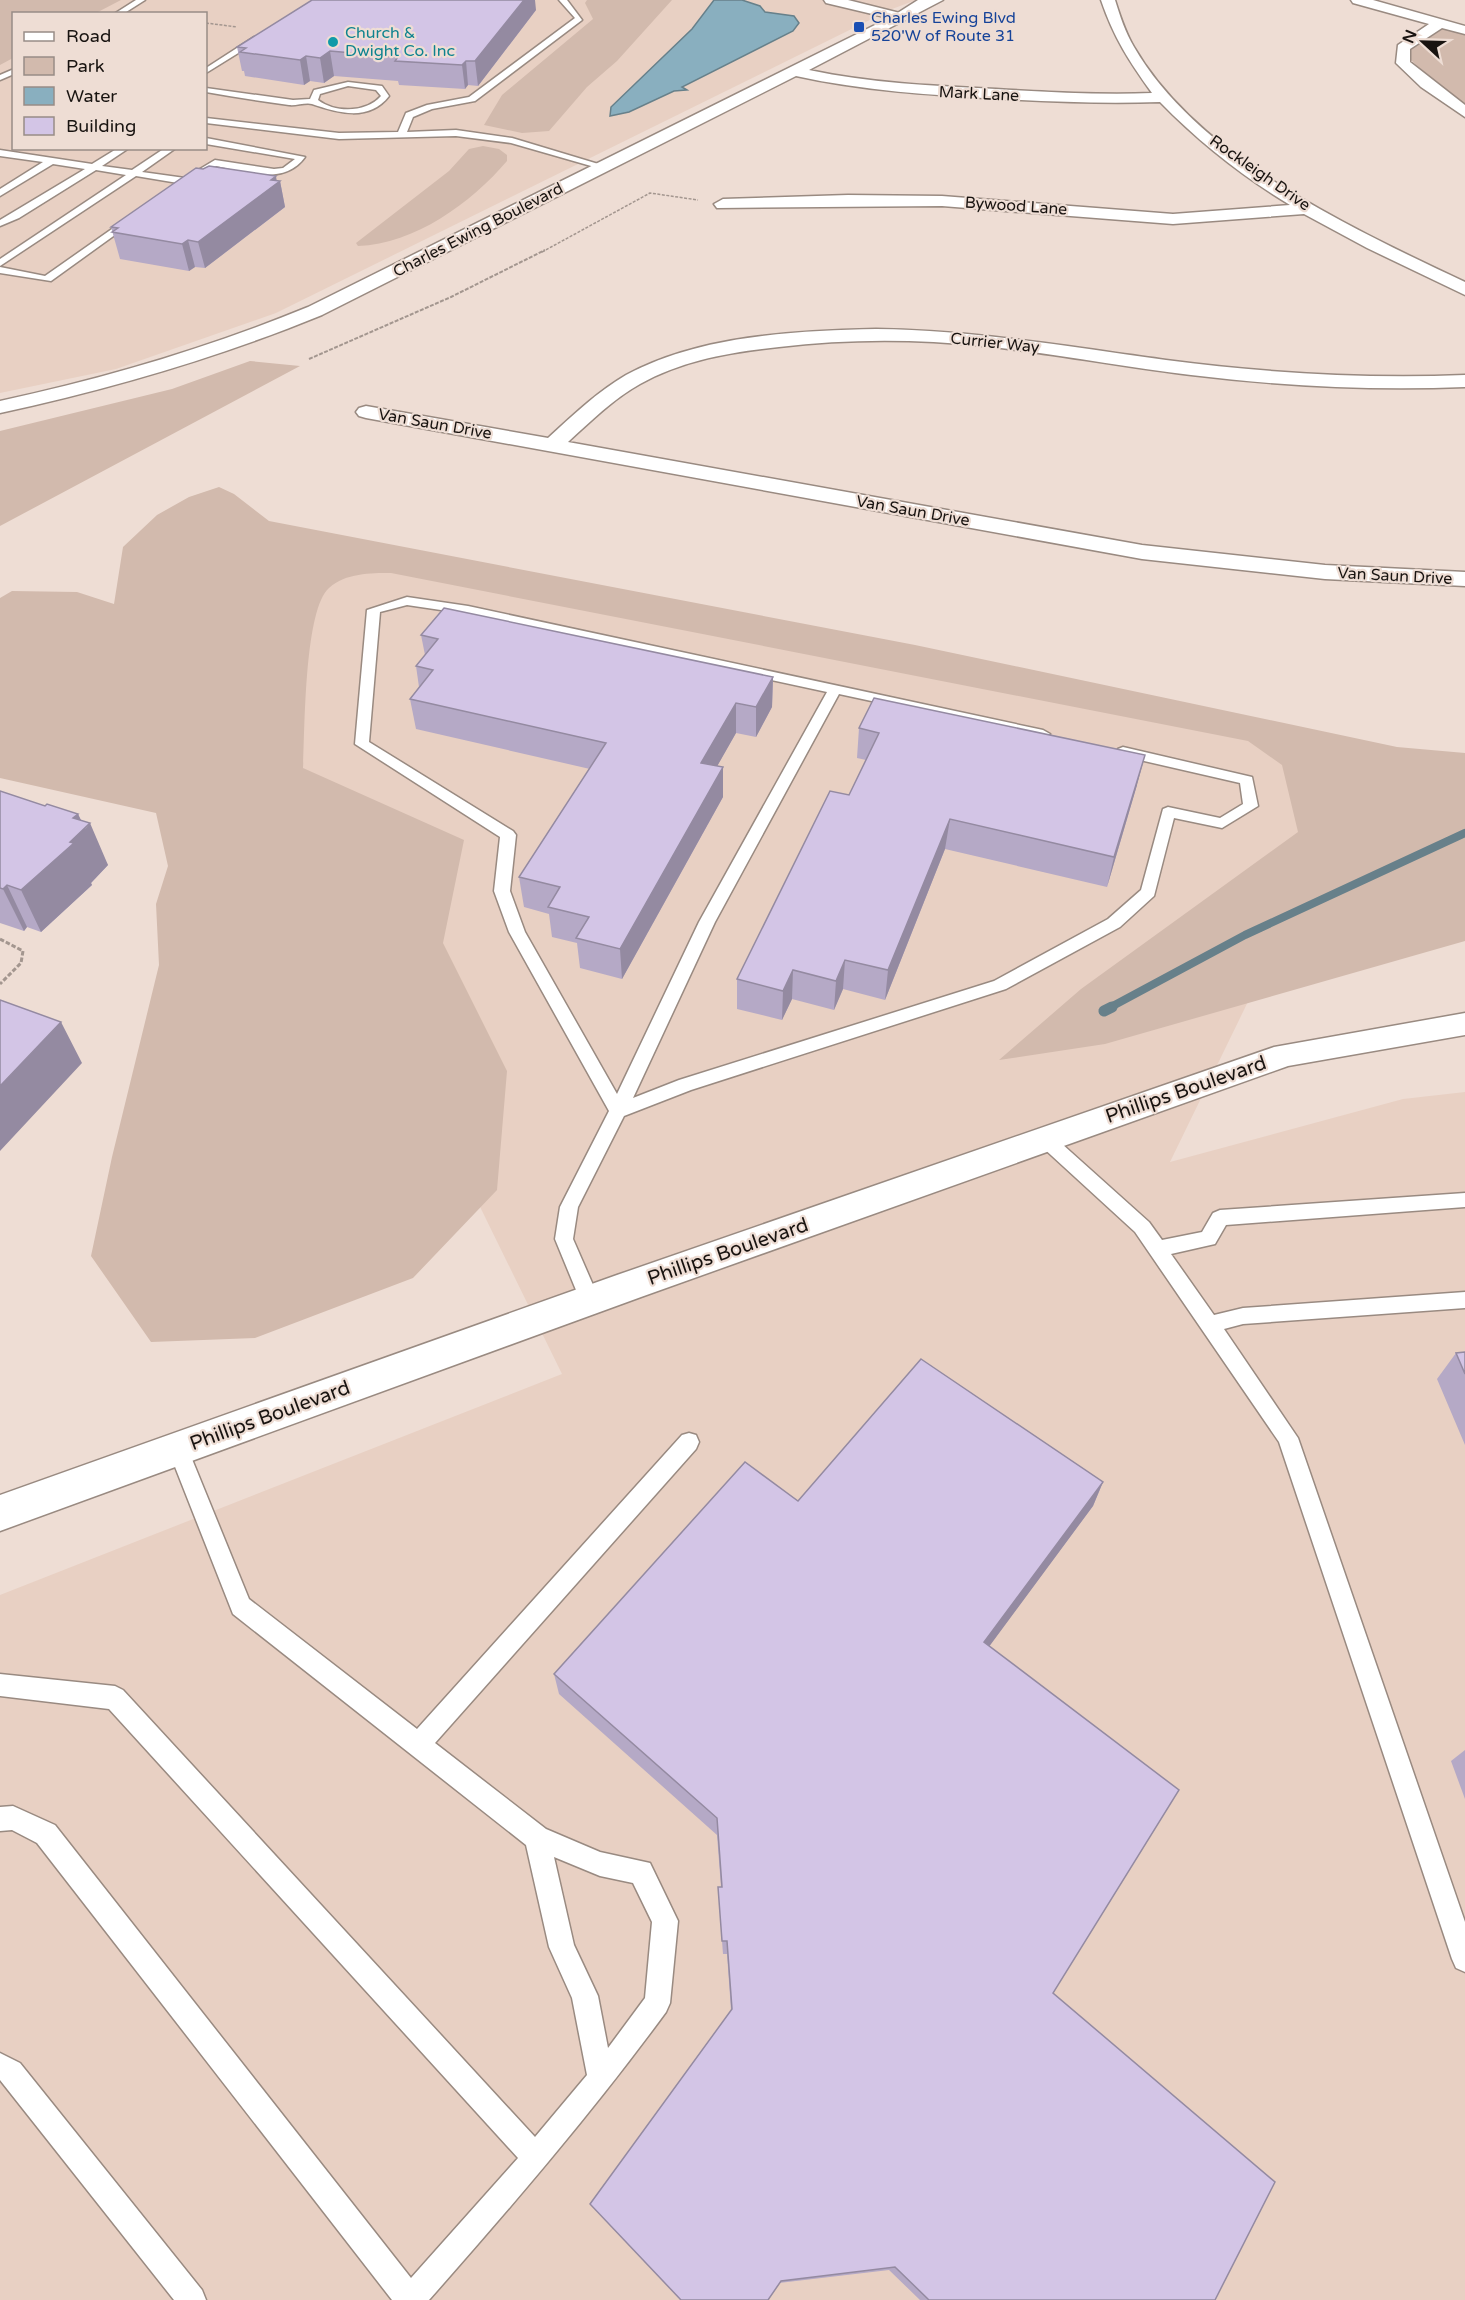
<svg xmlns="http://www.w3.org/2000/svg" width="1465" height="2300" font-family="'Varela Round',sans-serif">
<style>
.built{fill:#e8d0c3;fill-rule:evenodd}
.green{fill:#d2baad}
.water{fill:#89afbf;stroke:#67808a;stroke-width:1.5}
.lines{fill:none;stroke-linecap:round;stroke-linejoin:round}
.stream-far1{stroke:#67808a;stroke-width:8}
.stream{stroke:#67808a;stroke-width:11}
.lane-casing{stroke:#998a81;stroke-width:3}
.street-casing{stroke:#998a81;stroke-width:3}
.primary-casing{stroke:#998a81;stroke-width:3}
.path-far2{stroke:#a3968f;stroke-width:1.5;stroke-dasharray:3 1.5;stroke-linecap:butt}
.path-far1{stroke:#a3968f;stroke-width:2;stroke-dasharray:4 1.5;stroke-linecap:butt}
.path{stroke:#a3968f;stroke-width:3;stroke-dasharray:4.5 2;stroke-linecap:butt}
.lane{fill:#fff;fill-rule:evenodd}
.street{fill:#fff;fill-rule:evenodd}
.primary{fill:#fff;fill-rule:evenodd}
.wall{fill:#b5a9c6}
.shaded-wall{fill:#948aa1}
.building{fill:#d3c5e6;stroke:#948aa1;stroke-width:1.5}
.transit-dot{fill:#1a4fb4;stroke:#eeddd4;stroke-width:2}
.culture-dot{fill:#0f9aa8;stroke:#eeddd4;stroke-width:2}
.labels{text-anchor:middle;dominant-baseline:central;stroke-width:4.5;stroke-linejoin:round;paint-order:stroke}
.far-transit-label{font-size:16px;fill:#164399;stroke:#eeddd4;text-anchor:start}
.far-culture-label{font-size:16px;fill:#0d838f;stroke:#eeddd4;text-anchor:start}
.far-street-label{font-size:16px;fill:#181310;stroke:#eeddd4}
.street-label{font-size:20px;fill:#181310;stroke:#eeddd4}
</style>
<rect width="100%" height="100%" fill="#eeddd4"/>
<path class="built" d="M 0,0 L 916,0 L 892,9 L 276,313 L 116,369 L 0,393 ZM 14,14 L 206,14 L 206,148 L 14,148 Z
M 329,558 L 1297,745 L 1331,831 L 1170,1162 L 1403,1099 L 1465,1092 L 1465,2300 L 0,2300 L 0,1595 L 562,1374 L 267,772 Z"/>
<path class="green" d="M 0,0 L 121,0 L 96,13 L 14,14 L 13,58 L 0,65 Z
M 587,0 L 672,0 L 617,61 L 587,87 L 549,131 L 522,133 L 484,125 L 502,95 L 593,19 L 585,3 Z
M 1437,28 L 1465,32 L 1465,109 L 1402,52 Z
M 483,146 L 499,149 L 507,155 L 507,161 C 471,203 415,244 358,246 L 356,243 L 449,171 L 469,149 Z
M 250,361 L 300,366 L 0,526 L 0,431 L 172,389 Z
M 219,487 L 234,494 L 269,521 L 915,645 L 1397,747 L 1465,753 L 1465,941 L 1105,1044 L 999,1060 L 1081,989 L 1298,832 L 1282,765 L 1248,741 L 391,573 C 370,573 346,573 329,588 C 304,610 305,731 303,768 L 464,840 L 443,943 L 507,1071 L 497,1190 L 413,1278 L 255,1338 L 151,1342 L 91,1256 L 112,1157 L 159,965 L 156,904 L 168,866 L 156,813 L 0,778 L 0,598 L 12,591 L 77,592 L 114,604 L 123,547 L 157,515 L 189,497 Z"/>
<path class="water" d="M 714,0 L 742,0 L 760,6 L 765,12 L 794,16 L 799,23 L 793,31 L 682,87 L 687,90 L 674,91 L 629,112 L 610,116 L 611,107 L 692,29 Z"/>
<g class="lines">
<path class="stream-far1" d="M 1109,1008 L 1245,935 L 1465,833"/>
<path class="stream" d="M 1104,1011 L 1112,1007"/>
<g class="lane-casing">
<path id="lane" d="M 136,0 L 145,0 L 123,14 L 114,14 Z
M 559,0 L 567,0 L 582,20 L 475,101 L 432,109 L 413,117 L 407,132 L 456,130 L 512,138 L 605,166 L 605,170 L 511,143 L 456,136 L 339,139 L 206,123 L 206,118 L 339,133 L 398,132 L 406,113 L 427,105 L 469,97 L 575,18 Z
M 254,37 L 261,39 L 206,73 L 206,68 Z
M 14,69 L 14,74 L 0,80 L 0,75 Z
M 348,82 L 382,86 L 389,96 C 369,122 338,113 312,104 C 306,102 296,106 289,105 C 261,101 233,97 206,92 L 206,88 L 293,100 L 310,99 L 314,90 ZM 348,86 L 376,90 L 381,96 C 366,113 335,113 318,100 L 320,94 Z
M 206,138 L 305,157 C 284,186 246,172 216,166 L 172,194 L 167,191 L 178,183 L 136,176 L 0,266 L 0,259 L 126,175 L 96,170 L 19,218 L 0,226 L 0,220 L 85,169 L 53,164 L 0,196 L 0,189 L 43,162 L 0,156 L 0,150 L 92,164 L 118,148 L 129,148 L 102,166 L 132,170 L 165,148 L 176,148 L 142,172 L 185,178 L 215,160 L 274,169 L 283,168 L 295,159 L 206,144 Z
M 129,217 L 137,219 L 51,281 L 0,273 L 0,267 L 45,276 Z
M 407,597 L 468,606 L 1043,730 L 1050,734 L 1043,738 L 839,694 L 715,922 L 633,1098 L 679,1080 L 994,981 L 1108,919 L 1141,890 L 1163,809 L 1168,807 L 1220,818 L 1243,804 L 1240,783 L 1118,755 L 1116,752 L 1118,749 L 1123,747 L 1252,777 L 1258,806 L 1222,828 L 1174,818 L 1154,896 L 1120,927 L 1006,989 L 691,1090 L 624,1116 L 578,1207 L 573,1239 L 600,1301 L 597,1307 L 590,1309 L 583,1307 L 555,1239 L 560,1207 L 609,1111 L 509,932 L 494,891 L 500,837 L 355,744 L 367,610 ZM 407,605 L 468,614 L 827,692 L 699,922 L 617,1094 L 525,932 L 510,891 L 516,835 L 513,831 L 369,742 L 380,612 Z
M 1046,1133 L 1052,1135 L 1149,1222 L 1162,1240 L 1202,1232 L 1213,1213 L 1220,1210 L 1465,1193 L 1465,1207 L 1226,1225 L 1215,1244 L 1171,1254 L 1214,1315 L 1243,1308 L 1465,1292 L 1465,1308 L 1243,1324 L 1224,1329 L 1298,1438 L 1465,1922 L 1465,1972 L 1456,1968 L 1452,1959 L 1279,1442 L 1135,1232 L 1040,1145 L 1037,1140 L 1040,1135 Z
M 689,1433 L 696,1435 L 699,1442 L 696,1449 L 435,1743 L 546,1829 L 600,1852 L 650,1863 L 678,1921 L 670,2003 L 666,2012 C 592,2113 512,2206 429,2300 L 392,2300 L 37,1843 L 12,1830 L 0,1831 L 0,1807 L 13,1806 L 55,1825 L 411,2278 L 518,2158 L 109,1709 L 0,1696 L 0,1674 L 115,1686 L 123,1690 L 535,2137 L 587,2075 L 572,1998 L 549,1947 L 526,1845 L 233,1614 L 168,1449 L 171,1442 L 178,1440 L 185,1442 L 249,1599 L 417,1729 L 682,1435 ZM 554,1857 L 600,1876 L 633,1883 L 652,1922 L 645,1998 L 608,2048 L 598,1996 L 574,1945 Z
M 0,2053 L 20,2063 L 202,2290 L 206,2300 L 174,2300 L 0,2080 Z"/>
</g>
<g class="street-casing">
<path id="street" d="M 824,0 L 848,0 L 900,13 L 925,0 L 943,0 L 809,70 C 870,83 933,86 996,89 C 1048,92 1100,95 1152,93 C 1129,61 1114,38 1101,0 L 1115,0 C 1120,16 1125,32 1134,47 C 1198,158 1353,229 1465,282 L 1465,295 L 1367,248 L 1304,214 L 1173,224 L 942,206 L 717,208 L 714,204 L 723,199 L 848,195 L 942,196 L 1173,214 L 1290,205 C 1242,176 1199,142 1160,102 C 1107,104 1054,102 1000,99 C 932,95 864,91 796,76 L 322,315 C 217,358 110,389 0,413 L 0,401 C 106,378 208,348 308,307 L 889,18 L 826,3 Z
M 1351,0 L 1373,0 L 1465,26 L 1465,34 L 1442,28 L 1410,49 L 1410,62 L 1465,105 L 1465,117 L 1421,87 L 1396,63 L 1398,45 L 1429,24 L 1353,3 Z
M 876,329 C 974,330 1069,347 1166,360 C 1265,373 1365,379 1465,375 L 1465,387 C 1373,391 1282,386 1191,375 C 1122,367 1053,353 983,346 C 915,339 847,339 779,347 C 731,352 683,360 640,384 C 613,399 591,421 568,442 L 1142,545 L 1325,565 L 1465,572 L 1465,586 L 1325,579 L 1142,559 L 366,418 L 359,416 L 356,412 L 359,408 L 366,406 L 548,438 C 572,416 597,392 626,375 C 700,335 794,331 876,329 Z
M 1465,1013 L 1465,1035 L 1288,1066 L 641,1297 L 0,1531 L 0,1495 L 617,1275 L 1274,1047 Z"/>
</g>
<g class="primary-casing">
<path id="primary" d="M 918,0 L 934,0 L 906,20 L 896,20 L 896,14 Z"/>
</g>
<path class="path-far2" d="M 206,23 L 237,27
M 542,252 L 650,193 L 698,200"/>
<path class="path-far1" d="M 309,359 L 451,297 L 545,250"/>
<path class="path" d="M 0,939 L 23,951 L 21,963 L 0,984"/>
<use href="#lane" class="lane"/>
<use href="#street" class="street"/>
<use href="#primary" class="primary"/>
</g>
<path class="wall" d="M 536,10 L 478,86 L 468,85 L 465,89 L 399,85 L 398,81 L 334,76 L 324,83 L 310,81 L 304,85 L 245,76 L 244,71 L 242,71 L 237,47 Z
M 277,181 L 280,181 L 285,207 L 205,268 L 195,267 L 189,271 L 120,259 L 111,227 Z
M 421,635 L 773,677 L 772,707 L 756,737 L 736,733 L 717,766 L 723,767 L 723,797 L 622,979 L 580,968 L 577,943 L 552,937 L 549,914 L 524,907 L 519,877 L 590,769 L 416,729 L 410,699 L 419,687 L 416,666 L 425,655 Z
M 859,728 L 1137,785 L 1107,887 L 945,849 L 885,1000 L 843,989 L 834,1010 L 792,999 L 782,1020 L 737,1009 L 737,979 L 849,795 L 866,760 L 857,758 Z
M 0,791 L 45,806 L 78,814 L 81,820 L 108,865 L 91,883 L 92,885 L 41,932 L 27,927 L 24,931 L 0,923 Z
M 1465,1352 L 1465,1445 L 1437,1379 L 1456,1353 Z
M 1103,1482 L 1093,1506 L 989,1646 L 1053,1993 L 1215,2300 L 920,2300 L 889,2270 L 779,2283 L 731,2010 L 727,1954 L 723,1954 L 718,1887 L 721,1887 L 717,1835 L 559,1694 L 554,1674 L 798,1501 Z
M 1465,1750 L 1465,1799 L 1451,1761 Z"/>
<path class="shaded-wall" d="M 524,0 L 535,0 L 536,10 L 478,86 L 475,61 Z
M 330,51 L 334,76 L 324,83 L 320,58 Z
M 306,56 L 310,81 L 304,85 L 300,60 Z
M 466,61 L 468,85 L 465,89 L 462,65 Z
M 276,176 L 277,183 L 280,181 L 285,207 L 205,268 L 198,242 Z
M 188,240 L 195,267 L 189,271 L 182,244 Z
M 773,677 L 772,707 L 756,737 L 756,707 Z
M 736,703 L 736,733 L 702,793 L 701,763 Z
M 1145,755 L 1137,785 L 1107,887 L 1114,857 Z
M 723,767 L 723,797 L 622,979 L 620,949 Z
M 78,814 L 85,829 L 90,823 L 108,865 L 91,883 L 92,885 L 41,932 L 21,890 L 70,842 L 73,818 Z
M 950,819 L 945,849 L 885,1000 L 888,970 Z
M 7,885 L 27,927 L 24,931 L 3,889 Z
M 845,960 L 843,989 L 834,1010 L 836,981 Z
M 793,970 L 792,999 L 782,1020 L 783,991 Z
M 61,1022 L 82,1063 L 0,1151 L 0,1086 Z
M 1103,1482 L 1093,1506 L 977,1663 L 984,1642 Z"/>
<path class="building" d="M 312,0 L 524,0 L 475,61 L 466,61 L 462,65 L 395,61 L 398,57 L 330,51 L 320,58 L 306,56 L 300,60 L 240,52 L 246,48 L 237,47 Z
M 209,166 L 276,176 L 271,180 L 280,181 L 198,242 L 188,240 L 182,244 L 112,232 L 118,228 L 111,227 L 196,168 L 203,169 Z
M 444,608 L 773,677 L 756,707 L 736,703 L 701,763 L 723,767 L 620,949 L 576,938 L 589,917 L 548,907 L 560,887 L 519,877 L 606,743 L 410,699 L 433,670 L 416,666 L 438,639 L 421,635 Z
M 874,698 L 1145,755 L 1114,857 L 950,819 L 888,970 L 845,960 L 836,981 L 793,970 L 783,991 L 737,979 L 830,791 L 849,795 L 879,733 L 859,728 Z
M 0,791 L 45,806 L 47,804 L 78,814 L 73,818 L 90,823 L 70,842 L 74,843 L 21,890 L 7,885 L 3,889 L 0,888 Z
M 0,1000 L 61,1022 L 0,1086 Z
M 1465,1352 L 1465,1374 L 1456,1353 Z
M 921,1359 L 1103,1482 L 984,1642 L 1179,1790 L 1053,1993 L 1275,2182 L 1215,2300 L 929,2300 L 895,2267 L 781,2281 L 768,2300 L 681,2300 L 590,2204 L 732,2009 L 727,1941 L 722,1941 L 718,1887 L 722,1887 L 717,1818 L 554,1674 L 745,1462 L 798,1501 Z"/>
<rect class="transit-dot" x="853" y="21" width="12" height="12" rx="3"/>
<circle class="culture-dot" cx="333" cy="42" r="6"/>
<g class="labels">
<g class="far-transit-label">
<text x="871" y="18">Charles Ewing Blvd<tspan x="871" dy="18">520'W of Route 31</tspan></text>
</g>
<g class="far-culture-label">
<text x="345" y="33">Church &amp;<tspan x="345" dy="18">Dwight Co. Inc</tspan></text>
</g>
<g class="far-street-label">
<text transform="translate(979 94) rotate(3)">Mark Lane</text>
<text transform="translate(1260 173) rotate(35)">Rockleigh Drive</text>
<text transform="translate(1016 206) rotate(4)">Bywood Lane</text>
<text transform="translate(478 230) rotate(-27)">Charles Ewing Boulevard</text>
<text transform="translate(995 343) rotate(6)">Currier Way</text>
<text transform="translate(435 424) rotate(10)">Van Saun Drive</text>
<text transform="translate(913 511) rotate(10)">Van Saun Drive</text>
<text transform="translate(1395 576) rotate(3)">Van Saun Drive</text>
</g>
<g class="street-label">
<text transform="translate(1186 1090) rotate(-19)">Phillips Boulevard</text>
<text transform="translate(728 1252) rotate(-19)">Phillips Boulevard</text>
<text transform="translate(270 1416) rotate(-20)">Phillips Boulevard</text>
</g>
</g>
<rect x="12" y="12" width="195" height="138" fill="#eeddd4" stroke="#988c86" stroke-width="1.5"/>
<rect x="24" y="32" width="30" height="9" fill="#ffffff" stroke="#988c86" stroke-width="1.5"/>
<text x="66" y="42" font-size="18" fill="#181310">Road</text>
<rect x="24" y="57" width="30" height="18" fill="#d2baad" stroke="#988c86" stroke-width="1.5"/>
<text x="66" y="72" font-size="18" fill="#181310">Park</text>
<rect x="24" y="87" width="30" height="18" fill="#89afbf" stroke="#988c86" stroke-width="1.5"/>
<text x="66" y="102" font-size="18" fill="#181310">Water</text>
<rect x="24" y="117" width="30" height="18" fill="#d3c5e6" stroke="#988c86" stroke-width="1.5"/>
<text x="66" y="132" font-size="18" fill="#181310">Building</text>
<g transform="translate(1423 42) rotate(292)" stroke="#eeddd4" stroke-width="4.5" paint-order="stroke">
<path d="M0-4.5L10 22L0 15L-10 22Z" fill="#181310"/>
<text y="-9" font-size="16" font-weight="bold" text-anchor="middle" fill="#181310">N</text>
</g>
</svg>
